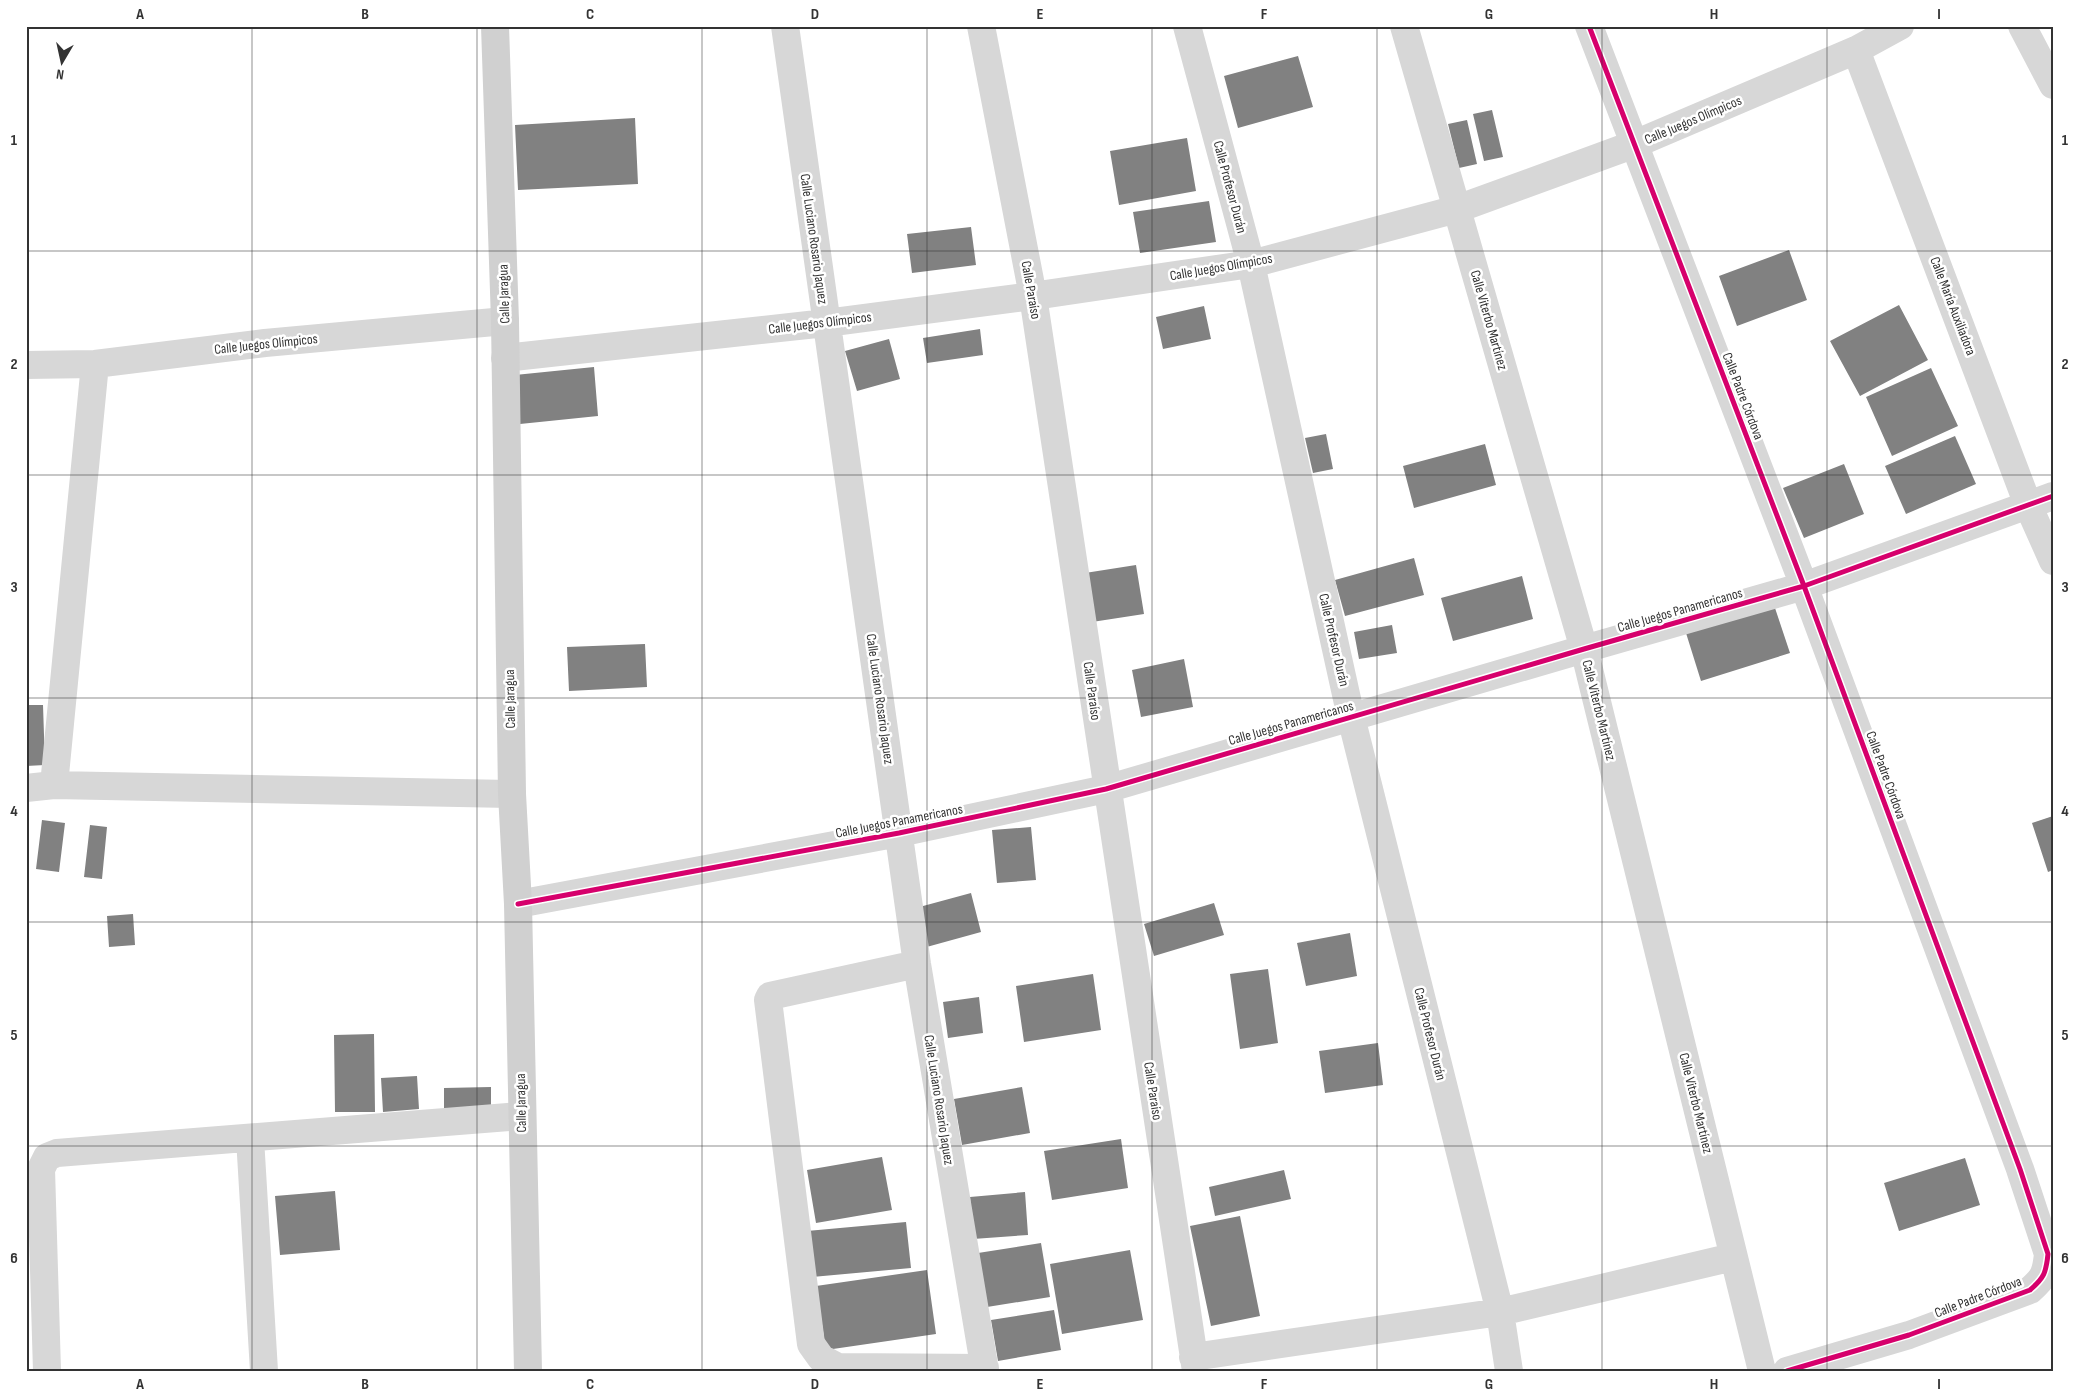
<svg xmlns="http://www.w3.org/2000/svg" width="2079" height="1397" font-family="'Sofia Sans Condensed',sans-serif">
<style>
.building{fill:#818181}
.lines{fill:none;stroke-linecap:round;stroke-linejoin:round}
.street{stroke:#d7d7d7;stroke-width:28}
.secondary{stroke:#d0d0d0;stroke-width:28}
.cycleway-casing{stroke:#fff;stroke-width:8}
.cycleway{stroke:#d6006c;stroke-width:5}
.grid{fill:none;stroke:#333;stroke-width:1;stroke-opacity:0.55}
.labels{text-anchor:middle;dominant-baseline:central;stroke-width:5;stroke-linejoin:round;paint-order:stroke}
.street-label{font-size:14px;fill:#333;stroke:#fff}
.neatline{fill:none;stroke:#333;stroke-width:2}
.grid-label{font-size:16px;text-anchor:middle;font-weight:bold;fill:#333}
</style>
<rect width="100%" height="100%" fill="#fff"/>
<path class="building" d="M 1298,56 L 1313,107 L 1238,128 L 1224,76 Z
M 1492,110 L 1503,157 L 1484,161 L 1473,114 Z
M 635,118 L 638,184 L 518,190 L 515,125 Z
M 1467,120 L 1477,164 L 1459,168 L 1448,124 Z
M 1187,138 L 1196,191 L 1119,205 L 1110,151 Z
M 1209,201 L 1216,242 L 1140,253 L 1133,212 Z
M 971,227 L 976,265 L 912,273 L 907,234 Z
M 1789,250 L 1807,300 L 1737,326 L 1719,276 Z
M 1899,305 L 1928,360 L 1860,396 L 1830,341 Z
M 1204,306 L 1211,339 L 1163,349 L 1156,317 Z
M 980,329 L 983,355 L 927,363 L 923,338 Z
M 889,339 L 900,379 L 857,391 L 845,351 Z
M 594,367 L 598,416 L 520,424 L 515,375 Z
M 1931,368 L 1958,426 L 1892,456 L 1866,397 Z
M 1326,434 L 1333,469 L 1313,473 L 1305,438 Z
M 1955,436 L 1976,484 L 1906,514 L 1885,466 Z
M 1485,444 L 1496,485 L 1414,508 L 1403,466 Z
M 1844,464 L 1864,514 L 1804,538 L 1783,488 Z
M 1414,558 L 1424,595 L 1345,616 L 1335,580 Z
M 1136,565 L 1144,614 L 1092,622 L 1085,573 Z
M 1522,576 L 1533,619 L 1453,641 L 1441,598 Z
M 1774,605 L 1790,653 L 1701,681 L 1686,633 Z
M 1392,625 L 1397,653 L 1359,659 L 1354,632 Z
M 645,644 L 647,687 L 569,691 L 567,647 Z
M 1184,659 L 1193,707 L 1141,717 L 1132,670 Z
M 26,705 L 43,705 L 45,765 L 26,766 Z
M 2053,816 L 2053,870 L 2048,872 L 2032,823 Z
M 42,820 L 65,823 L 59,872 L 36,869 Z
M 90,825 L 107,827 L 102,879 L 84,877 Z
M 1031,827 L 1036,880 L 997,883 L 992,830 Z
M 971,893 L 981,932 L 923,948 L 912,909 Z
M 1214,903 L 1224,935 L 1154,956 L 1144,924 Z
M 133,914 L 135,945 L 109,947 L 107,916 Z
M 1350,933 L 1357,976 L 1306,986 L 1297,943 Z
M 1268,969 L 1278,1043 L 1240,1049 L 1230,974 Z
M 1093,974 L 1101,1030 L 1024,1042 L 1016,986 Z
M 979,997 L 983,1033 L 948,1038 L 943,1002 Z
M 374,1034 L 375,1112 L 335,1112 L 334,1035 Z
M 1378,1043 L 1383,1085 L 1325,1093 L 1319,1051 Z
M 417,1076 L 419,1109 L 383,1112 L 381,1078 Z
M 491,1087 L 491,1110 L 444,1111 L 444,1088 Z
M 1022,1087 L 1030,1133 L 962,1145 L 954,1099 Z
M 1121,1139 L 1128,1188 L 1052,1200 L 1044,1151 Z
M 882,1157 L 892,1210 L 816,1223 L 807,1170 Z
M 1965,1158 L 1980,1205 L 1899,1231 L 1884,1183 Z
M 1284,1170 L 1291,1199 L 1215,1216 L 1209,1187 Z
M 335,1191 L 340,1250 L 280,1255 L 275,1196 Z
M 1025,1192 L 1028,1235 L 973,1239 L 970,1197 Z
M 1240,1216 L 1260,1316 L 1211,1326 L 1190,1226 Z
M 906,1222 L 911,1268 L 812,1277 L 807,1231 Z
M 1041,1243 L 1050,1297 L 987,1307 L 978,1253 Z
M 1130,1250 L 1143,1320 L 1062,1334 L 1050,1264 Z
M 927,1270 L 936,1334 L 826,1350 L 816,1286 Z
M 1054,1310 L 1061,1350 L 998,1361 L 991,1320 Z"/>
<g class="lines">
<path class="street" d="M 785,26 L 917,964 L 985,1371
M 981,26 L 1033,296 L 1196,1371
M 1187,26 L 1251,264 L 1351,717 L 1500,1312 L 1509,1371
M 1404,26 L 1584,649 L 1762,1371
M 1589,26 L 1804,586 L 2020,1169 L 2048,1254 C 2046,1273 2044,1278 2030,1290 L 1909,1335 L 1787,1371
M 2022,26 L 2053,85
M 1856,50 L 2028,505 L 2053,561
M 505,358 L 826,323 L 1033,296 L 1251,264 L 1457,209 L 1635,144 L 1856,50 L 1900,26
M 95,364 L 54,785 L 512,794
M 26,365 L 95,364 L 265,343 L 505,321
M 26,788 L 54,785
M 518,904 L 899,833 L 1106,789 L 1584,649 L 1804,586 L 2053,496
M 917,964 L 770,996 L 768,1000 L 811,1344 L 821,1358 L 838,1367 L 985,1368
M 250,1138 L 264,1371
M 1193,1357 L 1500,1312 L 1733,1257
M 47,1371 L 41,1169 L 47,1157 L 57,1153 L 521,1116"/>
<path class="secondary" d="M 495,26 L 505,321 L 512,794 L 518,904 L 528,1371"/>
<g class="cycleway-casing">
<path id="cycleway" d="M 1589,26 L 1804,586 L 2020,1169 L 2048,1254 C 2046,1273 2044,1278 2030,1290 L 1909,1335 L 1787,1371
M 518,904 L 899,833 L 1106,789 L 1584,649 L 1804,586 L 2053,496"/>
</g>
<use href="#cycleway" class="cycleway"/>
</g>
<path class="grid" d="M 252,26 L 252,1371M 477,26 L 477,1371M 702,26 L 702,1371M 927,26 L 927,1371M 1152,26 L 1152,1371M 1377,26 L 1377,1371M 1602,26 L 1602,1371M 1827,26 L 1827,1371M 26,251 L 2053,251M 26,475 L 2053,475M 26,698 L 2053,698M 26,922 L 2053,922M 26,1146 L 2053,1146"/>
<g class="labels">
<g class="street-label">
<text transform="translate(1693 120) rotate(-23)">Calle Juegos Olímpicos</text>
<text transform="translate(1230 187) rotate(75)">Calle Profesor Durán</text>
<text transform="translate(814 239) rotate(82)">Calle Luciano Rosario Jaquez</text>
<text transform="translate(1221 267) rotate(-10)">Calle Juegos Olímpicos</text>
<text transform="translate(1031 290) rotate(80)">Calle Paraíso</text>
<text transform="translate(504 294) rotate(-92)">Calle Jaragua</text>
<text transform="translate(1953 306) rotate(69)">Calle María Auxiliadora</text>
<text transform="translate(1489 320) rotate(74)">Calle Viterbo Martínez</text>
<text transform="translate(820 323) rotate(-7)">Calle Juegos Olímpicos</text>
<text transform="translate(266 344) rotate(-6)">Calle Juegos Olímpicos</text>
<text transform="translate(1743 396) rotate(69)">Calle Padre Córdova</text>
<text transform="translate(1680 610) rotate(-16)">Calle Juegos Panamericanos</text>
<text transform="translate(1334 640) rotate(77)">Calle Profesor Durán</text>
<text transform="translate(1092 691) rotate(82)">Calle Paraíso</text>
<text transform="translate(510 699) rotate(-91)">Calle Jaragua</text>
<text transform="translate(880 699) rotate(82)">Calle Luciano Rosario Jaquez</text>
<text transform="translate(1599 710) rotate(76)">Calle Viterbo Martínez</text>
<text transform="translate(1291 723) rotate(-16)">Calle Juegos Panamericanos</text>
<text transform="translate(1886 775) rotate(70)">Calle Padre Córdova</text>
<text transform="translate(899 821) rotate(-11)">Calle Juegos Panamericanos</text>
<text transform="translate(1430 1034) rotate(76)">Calle Profesor Durán</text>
<text transform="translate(1153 1091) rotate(81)">Calle Paraíso</text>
<text transform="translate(939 1100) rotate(81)">Calle Luciano Rosario Jaquez</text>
<text transform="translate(521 1103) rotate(-91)">Calle Jaragua</text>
<text transform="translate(1696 1103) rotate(76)">Calle Viterbo Martínez</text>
<text transform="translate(1978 1297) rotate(-21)">Calle Padre Córdova</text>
</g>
</g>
<rect width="2079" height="1397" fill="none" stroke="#ffffff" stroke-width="55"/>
<g transform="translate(62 62) rotate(189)" stroke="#ffffff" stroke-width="4" paint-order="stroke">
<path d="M0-4L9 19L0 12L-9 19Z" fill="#333333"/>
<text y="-8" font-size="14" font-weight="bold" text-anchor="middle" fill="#333333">N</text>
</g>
<rect x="28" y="28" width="2024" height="1342" class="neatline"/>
<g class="grid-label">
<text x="140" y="19">A</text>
<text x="365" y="19">B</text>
<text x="590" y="19">C</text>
<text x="815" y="19">D</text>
<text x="1040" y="19">E</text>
<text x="1264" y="19">F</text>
<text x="1489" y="19">G</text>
<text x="1714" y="19">H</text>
<text x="1939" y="19">I</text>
<text x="14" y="145">1</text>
<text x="2065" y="145">1</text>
<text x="14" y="369">2</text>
<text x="2065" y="369">2</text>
<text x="14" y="592">3</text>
<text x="2065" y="592">3</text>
<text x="14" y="816">4</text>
<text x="2065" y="816">4</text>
<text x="14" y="1040">5</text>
<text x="2065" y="1040">5</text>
<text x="14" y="1263">6</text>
<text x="2065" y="1263">6</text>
<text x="140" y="1389">A</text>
<text x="365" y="1389">B</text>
<text x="590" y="1389">C</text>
<text x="815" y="1389">D</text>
<text x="1040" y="1389">E</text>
<text x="1264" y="1389">F</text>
<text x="1489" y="1389">G</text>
<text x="1714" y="1389">H</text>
<text x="1939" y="1389">I</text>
</g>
</svg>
